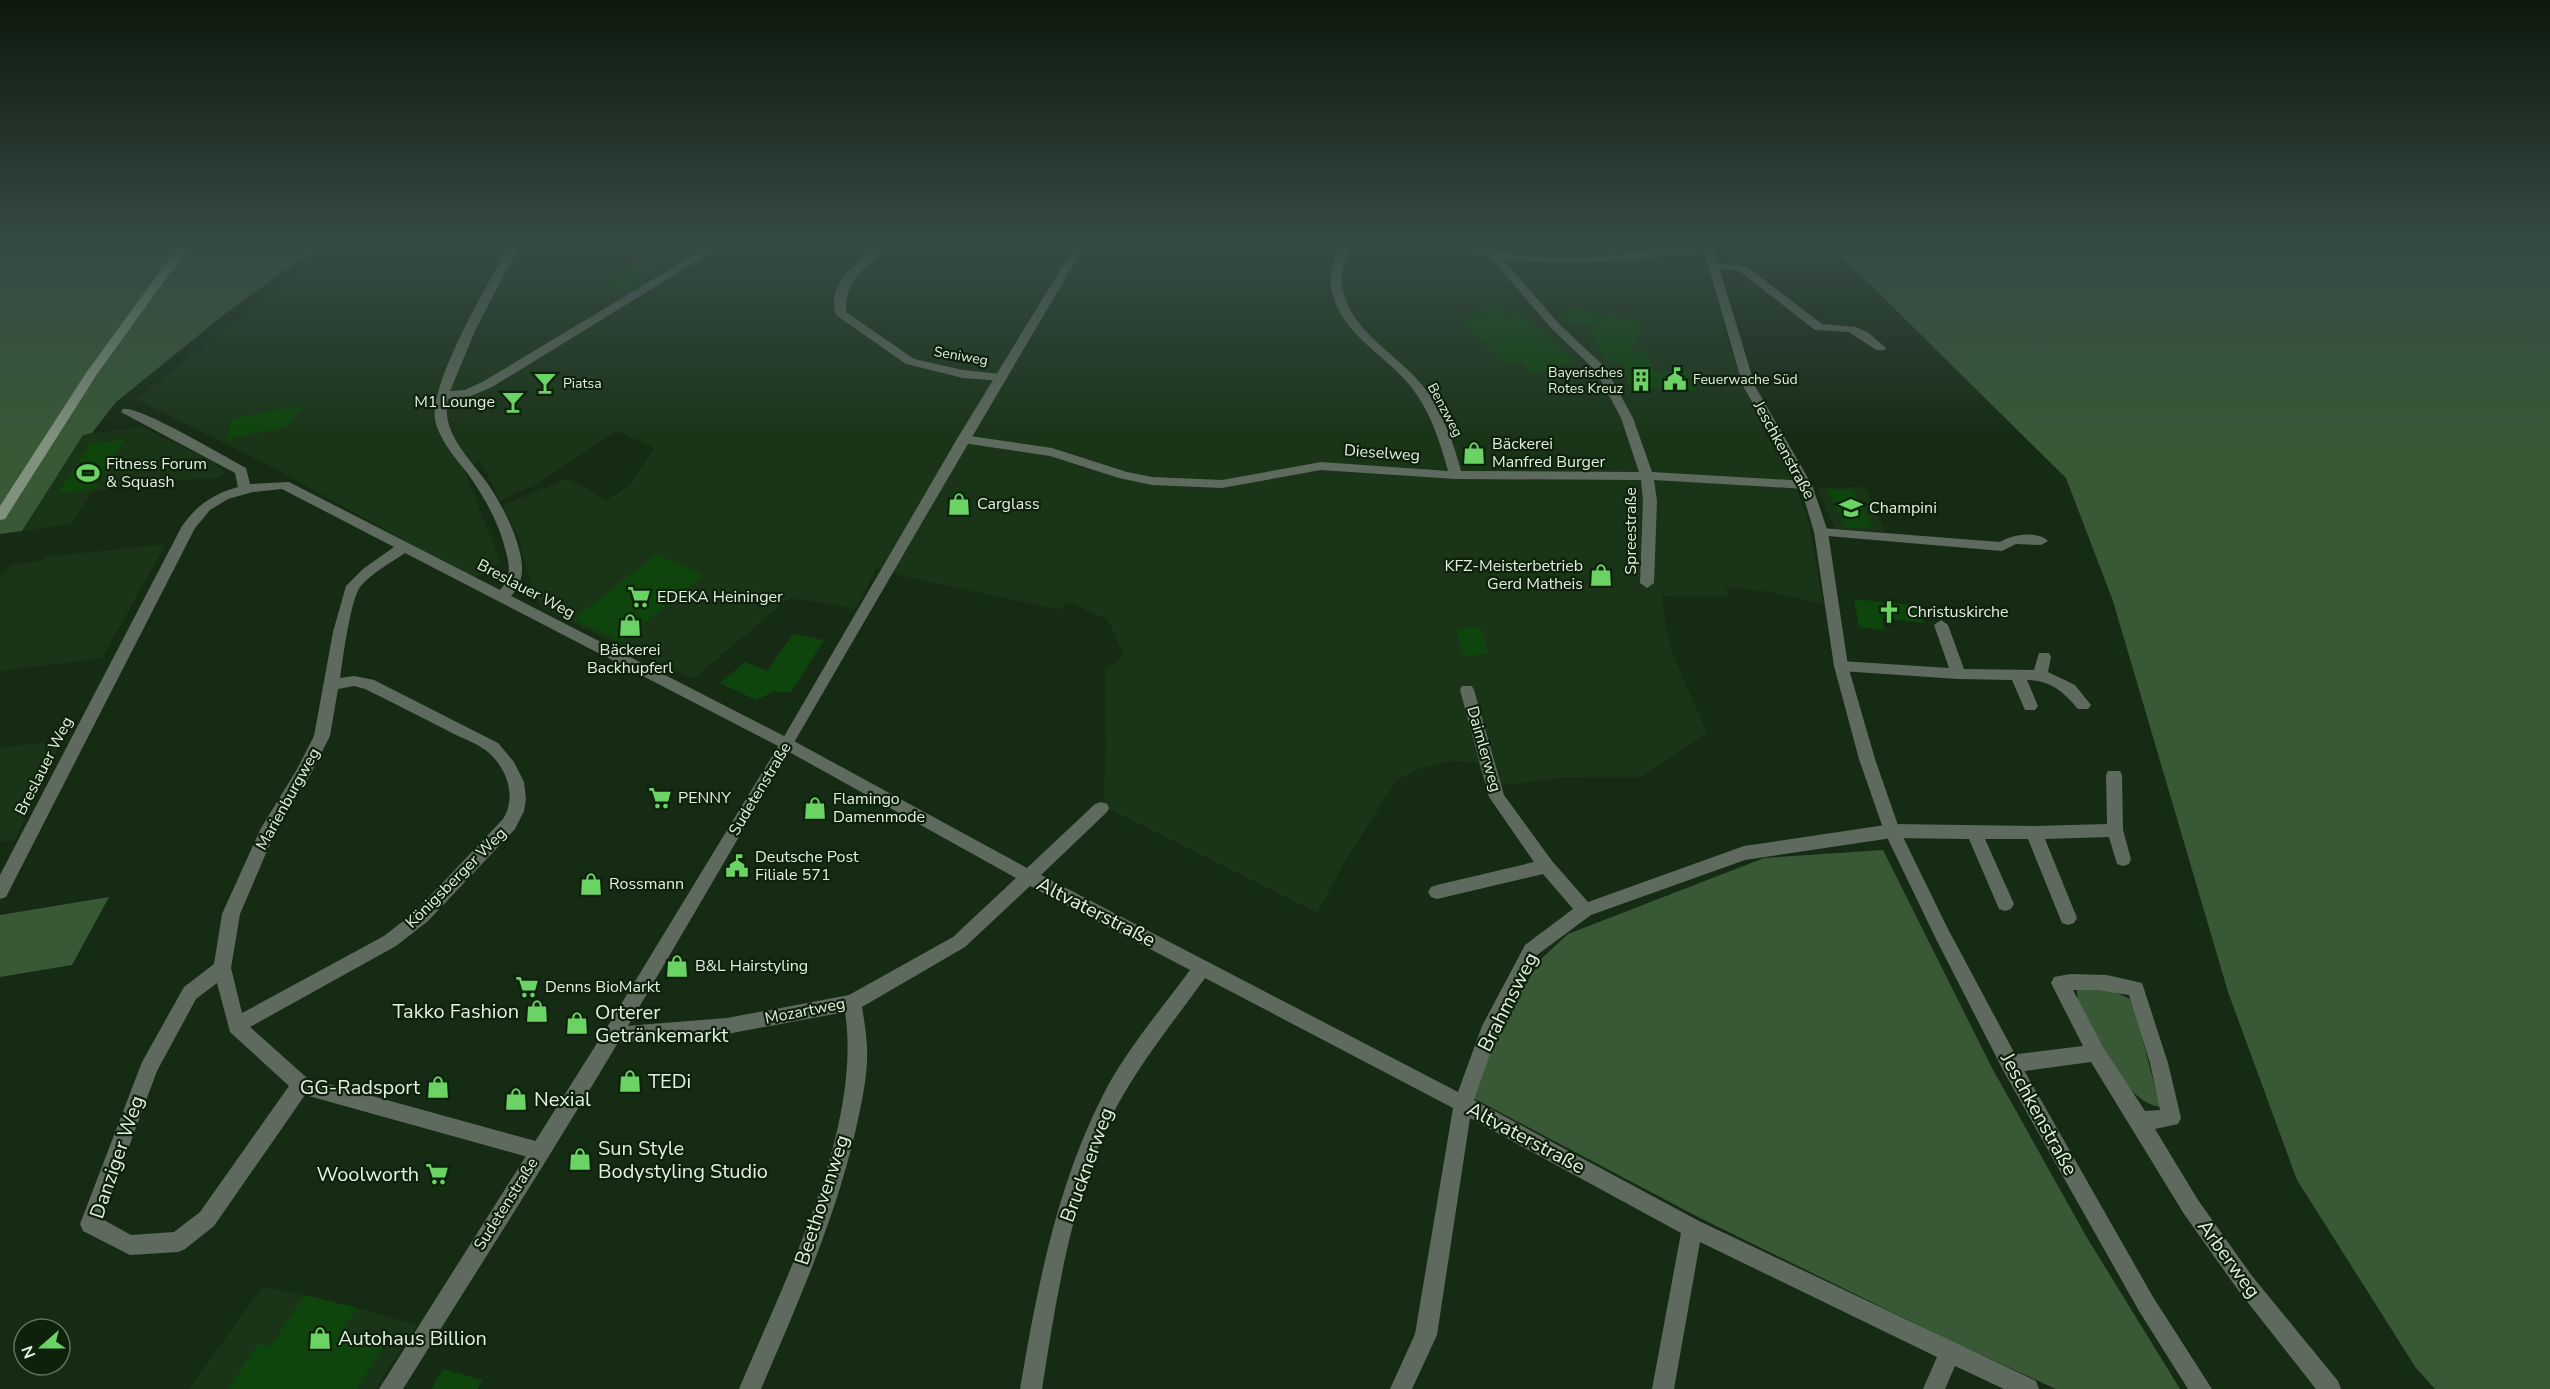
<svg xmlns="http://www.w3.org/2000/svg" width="2550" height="1389" font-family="'Nunito Sans',sans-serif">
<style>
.built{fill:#1a3418}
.green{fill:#385836}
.building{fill:#0e450c}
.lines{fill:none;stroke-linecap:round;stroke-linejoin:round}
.minor{fill:#5f6a5e;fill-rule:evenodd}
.tertiary{fill:#5f6a5e;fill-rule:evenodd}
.secondary{fill:#80917e;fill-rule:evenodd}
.labels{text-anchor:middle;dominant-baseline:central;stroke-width:4.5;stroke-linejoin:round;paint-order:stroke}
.far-street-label{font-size:14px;fill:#e2f0e1;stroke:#0d210b}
.far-poi-label{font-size:14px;fill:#e2f0e1;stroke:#0d210b;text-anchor:start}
.poi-label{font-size:16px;fill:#e2f0e1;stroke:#0d210b;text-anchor:start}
.street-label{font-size:16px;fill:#e2f0e1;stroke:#0d210b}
.near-street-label{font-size:20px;fill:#e2f0e1;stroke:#0d210b}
.near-poi-label{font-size:20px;fill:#e2f0e1;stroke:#0d210b;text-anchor:start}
</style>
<rect width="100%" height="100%" fill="#162b14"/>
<path class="built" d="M 335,244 L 1703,244 L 1706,250 L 1728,344 L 1766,434 L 1793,478 L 1809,523 L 1823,604 L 1764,591 L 1733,588 L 1726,588 L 1728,597 L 1662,596 L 1666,628 L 1673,655 L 1707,733 L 1640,777 L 1561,778 L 1486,787 L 1478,763 L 1449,761 L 1416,770 L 1396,781 L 1346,860 L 1317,913 L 1103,806 L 1106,747 L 1105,669 L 1124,656 L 1108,620 L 1067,602 L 1059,610 L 894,574 L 877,567 L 856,608 L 789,598 L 693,679 L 541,608 L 528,574 L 518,535 L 502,506 L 568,478 L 606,500 L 631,484 L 654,448 L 617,431 L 535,485 L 500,501 L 480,460 L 464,470 L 501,563 L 474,579 L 276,469 L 136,399 Z
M 142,427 L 212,461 L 225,472 L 217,479 L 193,479 L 92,492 L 71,524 L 22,531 L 83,435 Z
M 1865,487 L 1886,532 L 1835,529 L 1817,488 Z
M 166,544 L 102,658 L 0,671 L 0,577 L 11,565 L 41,561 L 44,557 Z
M 62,740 L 15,840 L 0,842 L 0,748 Z
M 263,1286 L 365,1310 L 417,1325 L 375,1389 L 189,1389 Z"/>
<path class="green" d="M 0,244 L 335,244 L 329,249 L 309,253 L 230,310 L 116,402 L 92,433 L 83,435 L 22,531 L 0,534 Z
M 1829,244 L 2550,244 L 2550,1389 L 2435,1389 L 2416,1368 L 2297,1180 L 2228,992 L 2113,601 L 2066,478 Z
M 1883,850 L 1992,1068 L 2086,1236 L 2180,1389 L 2056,1389 L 1951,1341 L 1698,1217 L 1473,1098 L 1497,1030 L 1542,958 L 1568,934 L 1764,858 Z
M 109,897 L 72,965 L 0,977 L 0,915 Z
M 2109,989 L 2130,999 L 2134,1006 L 2160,1107 C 2122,1101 2096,1035 2078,1005 L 2077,990 Z"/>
<path class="building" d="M 666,244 L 692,244 L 636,279 L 644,282 L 626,293 L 601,284 Z
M 1498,303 L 1513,316 L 1523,314 L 1575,362 L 1533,374 L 1520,361 L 1506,365 L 1460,319 L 1486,312 L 1481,307 Z
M 1568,307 L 1643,322 L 1632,351 L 1645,351 L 1654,371 L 1692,370 L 1699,386 L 1695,386 L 1697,391 L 1659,391 L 1658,388 L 1630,388 L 1621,364 L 1612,365 L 1610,360 L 1603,360 L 1595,338 L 1588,337 L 1593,327 L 1562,320 Z
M 303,405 L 287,427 L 227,439 L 231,419 Z
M 124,440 L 94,489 L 58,493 L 90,444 Z
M 1827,490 L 1853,490 L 1873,527 L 1846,528 Z
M 657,554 L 703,575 L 621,642 L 573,619 Z
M 1854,599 L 1920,606 L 1924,623 L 1882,618 L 1884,630 L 1859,627 Z
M 1481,627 L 1488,654 L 1464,656 L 1456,629 Z
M 793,634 L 824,640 L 791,692 L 773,692 L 756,700 L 720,683 L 745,662 L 767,671 Z
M 305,1295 L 357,1308 L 341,1332 L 385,1343 L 357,1389 L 228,1389 L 258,1344 L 270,1347 Z
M 443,1369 L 483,1380 L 477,1389 L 431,1389 Z"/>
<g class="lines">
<path class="minor" d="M 510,244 L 520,244 L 475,331 L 450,391 L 465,390 L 484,381 L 712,244 L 725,244 L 492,387 L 471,396 L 448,399 C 440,434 472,460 490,487 C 502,506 513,526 519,549 C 524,568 524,581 511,596 L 792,740 L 1027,868 L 1095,804 L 1101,802 L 1107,804 L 1109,808 L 1107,812 L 1041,875 L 1458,1092 L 1482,1026 L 1525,945 L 1573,909 L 1543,874 L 1437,899 L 1431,897 L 1428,892 L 1431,887 L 1437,885 L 1534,862 L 1489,797 L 1460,690 L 1462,686 L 1472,686 L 1474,690 L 1504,795 L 1552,861 L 1588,902 L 1744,846 L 1892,824 L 2034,826 L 2107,824 L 2106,775 L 2108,771 L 2120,771 L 2122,775 L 2123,830 L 2131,859 L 2129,864 L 2123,866 L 2117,864 L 2109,837 L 2045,839 L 2077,918 L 2074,923 L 2068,925 L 2062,923 L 2028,839 L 1985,839 L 2014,904 L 2011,909 L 2005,911 L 1999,909 L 1969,839 L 1892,838 L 1745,860 L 1591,915 L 1537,955 L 1499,1028 L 1474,1100 L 1699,1221 L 2036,1381 L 2039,1389 L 2004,1389 L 1955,1366 L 1945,1389 L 1923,1389 L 1937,1357 L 1700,1242 L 1674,1389 L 1652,1389 L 1681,1233 L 1470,1118 L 1437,1335 L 1412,1389 L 1390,1389 L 1415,1334 L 1453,1108 L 1205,978 C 1175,1020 1142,1060 1117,1106 C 1072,1193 1057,1294 1042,1389 L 1020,1389 C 1037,1289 1056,1188 1102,1097 C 1125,1051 1160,1011 1190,970 L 1030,886 L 965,947 L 862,1007 C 865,1025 868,1043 867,1061 C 866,1085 860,1110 855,1133 C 834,1222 797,1305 761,1389 L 739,1389 C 783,1283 863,1129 845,1012 L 727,1034 L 613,1043 L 606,1041 L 604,1035 L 606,1029 L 613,1027 L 727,1018 L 849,995 L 953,937 L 1016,878 L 782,748 L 405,553 C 391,563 371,573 360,587 C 350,601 343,659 340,678 L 354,676 L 374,680 L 498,743 L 514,762 L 524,782 L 526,799 L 524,811 L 515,829 L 428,921 L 396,946 L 250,1027 L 307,1078 L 539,1142 L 546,1144 L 549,1151 L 546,1158 L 539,1160 L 305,1095 L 214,1226 L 185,1249 L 178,1252 L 130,1255 L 83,1231 L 80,1224 L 142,1062 L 184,987 L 214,964 L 222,914 L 261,828 L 296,771 L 314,736 L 333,632 L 346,586 L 363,569 L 394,547 L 282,489 L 253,492 L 228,499 L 210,510 L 195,528 L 6,897 L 0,899 L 0,875 L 182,526 C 197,505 213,494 238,487 L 235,473 L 121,412 L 123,409 C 140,406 225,457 246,468 L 250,484 L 289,482 L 500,590 C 511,579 510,566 506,552 C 499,523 485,498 468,474 C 456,459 442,443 436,424 C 425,388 490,281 510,244 ZM 354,686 L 365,689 C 394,703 423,718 452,733 C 464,739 479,744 489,753 C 507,769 517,797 503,819 L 416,911 L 384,936 L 242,1013 L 231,968 L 240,914 L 276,830 L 308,779 L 330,736 L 338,689 ZM 217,983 L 230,1032 L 289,1086 L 200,1212 L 174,1232 L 131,1235 L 102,1219 L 157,1071 L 196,999 Z
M 879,244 L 891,244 C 869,268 845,274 846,312 L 914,359 L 963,370 L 1001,374 L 1007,378 L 1005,381 L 963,378 L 906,364 L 836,315 C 825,284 859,261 879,244 Z
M 1339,244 L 1349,244 C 1347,256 1340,273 1342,285 C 1349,333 1401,355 1427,391 C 1443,414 1454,444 1461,471 L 1639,472 L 1621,418 L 1596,371 L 1552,329 L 1489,256 L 1453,244 L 1471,244 L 1485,249 L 1483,244 L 1493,244 L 1496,251 L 1551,257 L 1582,257 L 1713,245 L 1714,247 L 1709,250 C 1641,259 1571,270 1502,258 L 1560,325 L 1605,367 L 1633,418 L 1652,472 L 1806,481 L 1812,485 L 1806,489 L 1654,480 L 1657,501 L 1654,583 L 1647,588 L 1640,583 L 1643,501 L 1641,480 L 1456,479 L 1321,470 L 1222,488 L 1152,485 L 1119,478 L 1050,456 L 963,443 L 957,439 L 963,435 L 1052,448 L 1127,472 L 1152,477 L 1222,480 L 1321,462 L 1448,471 C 1441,445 1432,417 1417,395 C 1392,356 1337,336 1331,285 C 1329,273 1336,256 1339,244 Z
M 1714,263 L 1746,266 L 1822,324 L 1856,327 L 1869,333 L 1886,348 L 1884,350 L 1876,350 L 1849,332 L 1815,330 L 1739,271 L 1710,268 L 1709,266 Z
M 1821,528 L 2000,542 C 2011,535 2037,530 2048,541 L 2041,545 L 2016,544 L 2002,551 L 1816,535 L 1814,532 L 1816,529 Z
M 1941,620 L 1948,625 L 1964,669 L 2034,670 L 2039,653 L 2049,653 L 2051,657 L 2048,672 L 2075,685 L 2091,705 L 2088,709 L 2078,709 C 2064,692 2050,680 2027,680 L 2038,706 L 2035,710 L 2025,710 L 2012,680 L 1958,679 L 1841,671 L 1834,666 L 1841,661 L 1949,668 L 1934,625 Z
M 2070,974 L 2107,975 L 2142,983 L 2168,1063 L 2181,1118 L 2178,1124 L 2155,1129 L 2198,1200 L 2252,1276 L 2338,1381 L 2341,1389 L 2316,1389 L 2238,1290 L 2184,1214 L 2091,1062 L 2010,1073 L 2003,1070 L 2001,1064 L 2003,1058 L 2010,1055 L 2083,1046 L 2051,983 L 2054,977 ZM 2073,990 L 2098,990 L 2129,995 L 2150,1063 L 2160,1110 L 2145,1111 L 2103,1047 Z"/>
<path class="tertiary" d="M 1076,244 L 1086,244 C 929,507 778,773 622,1036 C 551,1155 476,1272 403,1389 L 379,1389 L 606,1029 L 782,740 L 957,439 Z
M 1702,244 L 1712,244 L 1755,386 L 1812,485 L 1828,532 L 1848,666 L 1875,759 L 1900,831 L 1948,929 L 2017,1058 L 2153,1297 L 2212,1389 L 2188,1389 L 2139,1311 L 2003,1070 L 1936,939 L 1884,831 L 1859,759 L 1834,666 L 1814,532 L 1800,485 L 1743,386 Z"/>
<path class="secondary" d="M 180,244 L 191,244 L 97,374 L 5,519 L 0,520 L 0,506 L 86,373 Z"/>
</g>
<linearGradient id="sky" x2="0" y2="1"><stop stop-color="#0c180b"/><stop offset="0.56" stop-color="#364a45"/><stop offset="1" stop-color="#364a45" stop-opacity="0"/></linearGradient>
<rect width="2550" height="439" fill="url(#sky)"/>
<defs>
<g id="civic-bare" transform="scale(1.8)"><path d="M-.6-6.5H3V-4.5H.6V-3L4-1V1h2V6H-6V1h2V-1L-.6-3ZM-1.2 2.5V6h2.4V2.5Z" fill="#6ad363" stroke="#0d210b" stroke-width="2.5" paint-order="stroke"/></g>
<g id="building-bare" transform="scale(1.8)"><path d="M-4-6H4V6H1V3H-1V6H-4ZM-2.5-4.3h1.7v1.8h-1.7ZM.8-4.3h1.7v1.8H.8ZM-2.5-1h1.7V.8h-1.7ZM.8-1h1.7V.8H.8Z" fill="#6ad363" stroke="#0d210b" stroke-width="2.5" paint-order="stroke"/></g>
<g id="bar-bare" transform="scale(1.8)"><path d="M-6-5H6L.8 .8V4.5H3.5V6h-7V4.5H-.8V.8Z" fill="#6ad363" stroke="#0d210b" stroke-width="2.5" paint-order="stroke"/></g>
<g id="shop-bare" transform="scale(1.8)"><path d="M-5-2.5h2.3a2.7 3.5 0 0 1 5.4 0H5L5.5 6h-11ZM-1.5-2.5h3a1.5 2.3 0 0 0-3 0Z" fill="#6ad363" stroke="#0d210b" stroke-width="2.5" paint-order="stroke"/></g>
<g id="stadium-bare" transform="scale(1.8)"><path d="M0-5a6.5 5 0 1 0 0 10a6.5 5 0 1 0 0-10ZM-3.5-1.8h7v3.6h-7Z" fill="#6ad363" stroke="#0d210b" stroke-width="2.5" paint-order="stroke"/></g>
<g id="school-bare" transform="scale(1.8)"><path d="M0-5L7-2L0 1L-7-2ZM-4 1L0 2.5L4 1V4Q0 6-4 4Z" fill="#6ad363" stroke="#0d210b" stroke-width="2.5" paint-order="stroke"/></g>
<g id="supermarket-bare" transform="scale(1.8)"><path d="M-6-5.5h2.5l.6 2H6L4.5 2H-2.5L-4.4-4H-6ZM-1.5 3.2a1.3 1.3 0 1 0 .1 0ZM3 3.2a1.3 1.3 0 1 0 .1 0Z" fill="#6ad363" stroke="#0d210b" stroke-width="2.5" paint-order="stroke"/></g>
<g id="church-bare" transform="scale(1.8)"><path d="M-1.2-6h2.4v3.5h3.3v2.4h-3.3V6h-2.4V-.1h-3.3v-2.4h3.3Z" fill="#6ad363" stroke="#0d210b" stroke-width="2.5" paint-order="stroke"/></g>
</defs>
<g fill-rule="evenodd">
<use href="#civic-bare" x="1675" y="379"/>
<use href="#building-bare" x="1641" y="380"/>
<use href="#bar-bare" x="545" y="383"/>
<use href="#bar-bare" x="513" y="402"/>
<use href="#shop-bare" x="1474" y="453"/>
<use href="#stadium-bare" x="88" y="473"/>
<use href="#shop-bare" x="959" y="504"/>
<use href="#school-bare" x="1851" y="508"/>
<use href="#shop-bare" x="1601" y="575"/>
<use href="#supermarket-bare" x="639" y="597"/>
<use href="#church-bare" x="1889" y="612"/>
<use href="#shop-bare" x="630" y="625"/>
<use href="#supermarket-bare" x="660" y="798"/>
<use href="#shop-bare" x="815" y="808"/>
<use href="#civic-bare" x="737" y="866"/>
<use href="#shop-bare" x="591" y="884"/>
<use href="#shop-bare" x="677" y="966"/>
<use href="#supermarket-bare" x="527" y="987"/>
<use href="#shop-bare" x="537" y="1011"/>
<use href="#shop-bare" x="577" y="1023"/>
<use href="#shop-bare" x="630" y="1081"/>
<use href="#shop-bare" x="438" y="1087"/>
<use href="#shop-bare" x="516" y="1099"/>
<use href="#shop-bare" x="580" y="1159"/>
<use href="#supermarket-bare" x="437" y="1174"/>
<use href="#shop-bare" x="320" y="1338"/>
</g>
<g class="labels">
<g class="far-street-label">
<text transform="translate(961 356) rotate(10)">Seniweg</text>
<text transform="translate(1445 410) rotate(62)">Benzweg</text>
</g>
<g class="far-poi-label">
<text x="1623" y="372" text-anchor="end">Bayerisches<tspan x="1623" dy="16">Rotes Kreuz</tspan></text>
<text x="1693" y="379">Feuerwache Süd</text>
<text x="563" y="383">Piatsa</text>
</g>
<g class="poi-label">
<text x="495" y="402" text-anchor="end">M1 Lounge</text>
<text x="1492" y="444">Bäckerei<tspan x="1492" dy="18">Manfred Burger</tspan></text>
<text x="106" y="464">Fitness Forum<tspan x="106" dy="18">&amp; Squash</tspan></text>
<text x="977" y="504">Carglass</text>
<text x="1869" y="508">Champini</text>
<text x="1583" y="566" text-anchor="end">KFZ-Meisterbetrieb<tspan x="1583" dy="18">Gerd Matheis</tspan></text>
<text x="657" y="597">EDEKA Heininger</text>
<text x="1907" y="612">Christuskirche</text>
<text x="630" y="650" text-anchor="middle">Bäckerei<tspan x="630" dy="18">Backhupferl</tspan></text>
<text x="678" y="798">PENNY</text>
<text x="833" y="799">Flamingo<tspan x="833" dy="18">Damenmode</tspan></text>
<text x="755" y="857">Deutsche Post<tspan x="755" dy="18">Filiale 571</tspan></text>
<text x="609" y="884">Rossmann</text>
<text x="695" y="966">B&amp;L Hairstyling</text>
<text x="545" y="987">Denns BioMarkt</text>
</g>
<g class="street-label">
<text transform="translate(1784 450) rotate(61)">Jeschkenstraße</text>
<text transform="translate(1382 453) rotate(4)">Dieselweg</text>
<text transform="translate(1631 531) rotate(-90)">Spreestraße</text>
<text transform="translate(526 589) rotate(28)">Breslauer Weg</text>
<text transform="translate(1484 749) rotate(74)">Daimlerweg</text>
<text transform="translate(44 766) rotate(-63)">Breslauer Weg</text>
<text transform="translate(760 789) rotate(-59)">Sudetenstraße</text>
<text transform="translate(288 799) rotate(-61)">Marienburgweg</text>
<text transform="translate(456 878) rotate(-45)">Königsberger Weg</text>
<text transform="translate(805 1011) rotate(-11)">Mozartweg</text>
<text transform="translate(506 1204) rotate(-58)">Sudetenstraße</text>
</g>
<g class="near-street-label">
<text transform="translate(1096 912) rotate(27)">Altvaterstraße</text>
<text transform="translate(1508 1002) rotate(-63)">Brahmsweg</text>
<text transform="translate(2039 1114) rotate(61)">Jeschkenstraße</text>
<text transform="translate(1526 1138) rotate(28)">Altvaterstraße</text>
<text transform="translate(117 1157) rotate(-71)">Danziger Weg</text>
<text transform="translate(1087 1165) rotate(-70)">Brucknerweg</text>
<text transform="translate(822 1200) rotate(-72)">Beethovenweg</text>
<text transform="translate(2229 1259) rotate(54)">Arberweg</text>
</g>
<g class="near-poi-label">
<text x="519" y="1011" text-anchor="end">Takko Fashion</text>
<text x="595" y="1012">Orterer<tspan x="595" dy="23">Getränkemarkt</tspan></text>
<text x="648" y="1081">TEDi</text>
<text x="420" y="1087" text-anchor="end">GG-Radsport</text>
<text x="534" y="1099">Nexial</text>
<text x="598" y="1148">Sun Style<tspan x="598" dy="23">Bodystyling Studio</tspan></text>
<text x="419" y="1174" text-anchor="end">Woolworth</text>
<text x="338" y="1338">Autohaus Billion</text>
</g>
</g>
<g transform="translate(42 1347) rotate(249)"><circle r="28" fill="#0d210b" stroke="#627461" stroke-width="1.5"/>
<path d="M0-4.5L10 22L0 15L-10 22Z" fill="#6ad363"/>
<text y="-9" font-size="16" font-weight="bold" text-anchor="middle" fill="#e2f0e1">N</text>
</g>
</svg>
